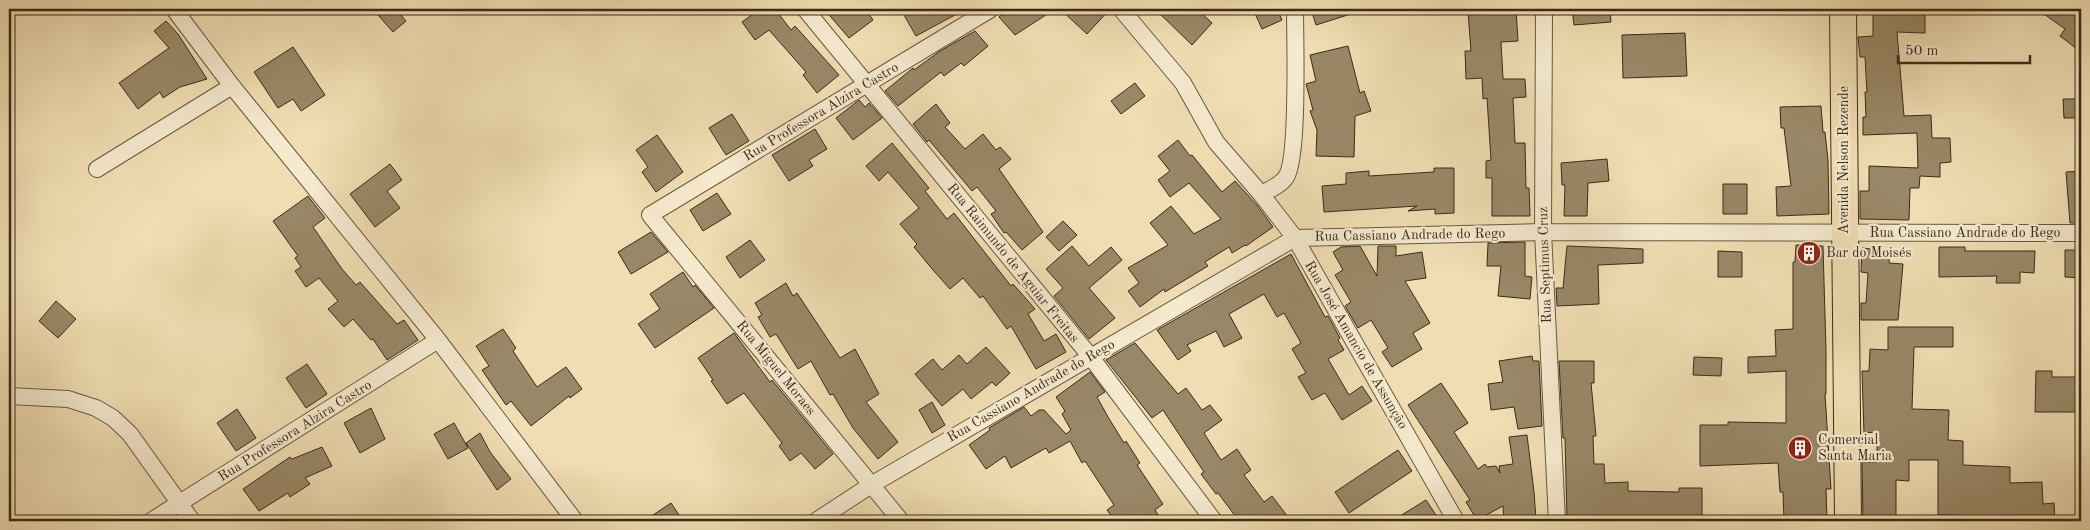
<svg xmlns="http://www.w3.org/2000/svg" width="2090" height="530" font-family="'Old Standard TT',serif">
<style>
.building{fill:#998868;stroke:#3b2b17}
.lines{fill:none;stroke-linecap:round;stroke-linejoin:round}
.minor-casing{stroke:#68583e;stroke-width:18}
.primary-casing{stroke:#3b2b17;stroke-width:28}
.minor{stroke:#f5e9ce;stroke-width:16}
.primary{stroke:#f0ddb3;stroke-width:26}
.labels{text-anchor:middle;dominant-baseline:central;stroke-width:4.5;stroke-linejoin:round;paint-order:stroke}
.street-label{font-size:14px;fill:#3b2b17;stroke:#f5e9ce}
.poi-label{font-size:14px;fill:#3b2b17;stroke:#f5e9ce;text-anchor:start}
</style>
<rect width="100%" height="100%" fill="#f0ddb3"/>
<filter id="stains"><feTurbulence type="fractalNoise" baseFrequency=".004" numOctaves="4"/><feColorMatrix values="0 0 0 0 .2 0 0 0 0 .09 0 0 0 0 .02 0 0 0 .5 -.17"/></filter>
<radialGradient id="worn" r=".72"><stop offset=".6" stop-color="#630" stop-opacity="0"/><stop offset="1" stop-color="#630" stop-opacity=".3"/></radialGradient>
<path class="building" d="M 385,9 L 396,9 L 406,21 L 393,32 L 378,15 Z
M 760,9 L 775,9 L 791,30 L 795,26 L 839,75 L 817,93 L 803,75 L 806,72 L 769,30 L 755,40 L 742,22 Z
M 824,9 L 865,9 L 873,20 L 849,38 Z
M 917,9 L 966,9 L 916,36 L 904,15 Z
M 1008,9 L 1055,9 L 1015,35 L 999,17 Z
M 1060,9 L 1110,9 L 1087,34 Z
M 1155,9 L 1197,9 L 1212,23 L 1192,45 Z
M 1253,9 L 1277,9 L 1282,20 L 1262,29 Z
M 1311,9 L 1356,9 L 1357,12 L 1316,25 Z
M 1516,9 L 1518,41 L 1501,42 L 1503,79 L 1525,79 L 1526,97 L 1513,98 L 1515,143 L 1525,143 L 1526,188 L 1529,188 L 1530,216 L 1492,216 L 1492,178 L 1486,178 L 1486,161 L 1491,160 L 1487,98 L 1483,99 L 1482,78 L 1466,79 L 1465,51 L 1471,51 L 1468,12 Z
M 1572,9 L 1610,9 L 1611,22 L 1574,25 Z
M 1873,9 L 1925,9 L 1925,33 L 1897,32 L 1904,116 L 1931,115 L 1932,138 L 1950,138 L 1951,162 L 1940,163 L 1940,177 L 1920,176 L 1919,188 L 1910,188 L 1909,220 L 1860,219 L 1860,191 L 1869,191 L 1869,166 L 1918,168 L 1917,133 L 1863,135 L 1863,117 L 1866,117 L 1865,92 L 1867,92 L 1865,57 L 1860,57 L 1858,37 L 1873,36 Z
M 2037,9 L 2081,9 L 2081,52 L 2060,36 L 2065,29 Z
M 166,21 L 178,34 L 207,79 L 180,87 L 163,98 L 160,92 L 138,109 L 119,83 L 169,48 L 154,31 Z
M 975,31 L 988,46 L 964,66 L 961,63 L 944,76 L 941,72 L 898,106 L 885,91 L 913,68 L 914,70 L 940,51 Z
M 1685,33 L 1687,76 L 1623,78 L 1622,35 Z
M 1348,46 L 1360,93 L 1364,91 L 1371,111 L 1355,116 L 1354,157 L 1316,156 L 1317,130 L 1310,111 L 1313,110 L 1306,84 L 1316,81 L 1310,55 Z
M 293,47 L 325,95 L 301,111 L 293,99 L 278,108 L 254,72 Z
M 1135,83 L 1145,96 L 1121,114 L 1111,101 Z
M 2063,99 L 2081,99 L 2081,118 L 2064,118 Z
M 859,100 L 865,107 L 869,103 L 882,118 L 853,140 L 836,118 Z
M 936,104 L 950,123 L 945,127 L 965,149 L 983,134 L 996,150 L 1000,147 L 1011,159 L 999,169 L 1043,232 L 1022,250 L 1006,232 L 1004,233 L 991,214 L 996,211 L 977,187 L 972,191 L 929,140 L 927,142 L 913,124 Z
M 1821,106 L 1823,132 L 1825,132 L 1828,160 L 1829,214 L 1777,216 L 1776,187 L 1791,186 L 1784,128 L 1781,128 L 1780,107 Z
M 732,114 L 749,141 L 726,155 L 709,128 Z
M 815,129 L 827,149 L 809,160 L 813,166 L 789,181 L 772,155 Z
M 657,135 L 683,172 L 656,192 L 642,172 L 648,167 L 636,150 Z
M 1178,140 L 1190,156 L 1192,155 L 1222,192 L 1235,181 L 1257,205 L 1273,227 L 1246,246 L 1245,245 L 1232,253 L 1229,247 L 1205,262 L 1208,266 L 1165,292 L 1164,289 L 1140,307 L 1128,291 L 1139,283 L 1128,268 L 1168,245 L 1150,223 L 1171,206 L 1194,234 L 1221,219 L 1189,183 L 1170,197 L 1158,180 L 1170,171 L 1158,156 Z
M 892,143 L 929,188 L 925,191 L 947,219 L 954,213 L 1011,286 L 1013,284 L 1035,309 L 1028,314 L 1044,341 L 1056,334 L 1066,352 L 1036,369 L 1011,326 L 1007,329 L 983,296 L 980,298 L 963,278 L 950,289 L 933,270 L 914,247 L 917,244 L 900,224 L 919,208 L 888,172 L 879,181 L 866,166 Z
M 1607,159 L 1609,181 L 1588,183 L 1587,216 L 1564,216 L 1565,185 L 1562,185 L 1561,163 Z
M 390,164 L 402,180 L 387,191 L 400,208 L 375,227 L 350,194 Z
M 1434,168 L 1454,168 L 1454,213 L 1435,214 L 1435,209 L 1408,211 L 1417,206 L 1324,212 L 1322,186 L 1346,184 L 1346,173 L 1369,171 L 1369,176 L 1434,172 Z
M 2081,171 L 2081,223 L 2070,223 L 2066,172 Z
M 1723,184 L 1747,184 L 1747,214 L 1723,214 Z
M 717,193 L 731,214 L 703,231 L 690,210 Z
M 308,196 L 325,218 L 313,227 L 342,269 L 356,285 L 360,282 L 397,324 L 404,320 L 418,340 L 387,360 L 373,339 L 371,340 L 353,319 L 344,327 L 328,309 L 338,301 L 319,278 L 306,287 L 295,271 L 301,267 L 295,258 L 298,256 L 273,221 Z
M 1063,221 L 1077,235 L 1059,251 L 1046,237 Z
M 651,232 L 668,252 L 631,274 L 618,252 Z
M 750,240 L 765,260 L 740,278 L 726,257 Z
M 1525,242 L 1525,276 L 1532,277 L 1530,299 L 1498,296 L 1501,266 L 1487,266 L 1488,243 Z
M 1796,245 L 1823,246 L 1826,351 L 1826,394 L 1825,394 L 1831,489 L 1826,489 L 1827,520 L 1784,521 L 1783,492 L 1780,492 L 1778,463 L 1700,466 L 1700,425 L 1728,425 L 1728,422 L 1786,423 L 1786,371 L 1748,373 L 1748,357 L 1776,356 L 1775,330 L 1793,329 L 1793,262 L 1795,262 Z
M 1072,246 L 1089,266 L 1111,247 L 1122,260 L 1089,288 L 1115,318 L 1089,339 L 1054,296 L 1063,288 L 1046,269 Z
M 1360,246 L 1377,276 L 1378,246 L 1396,246 L 1396,256 L 1422,252 L 1426,278 L 1405,281 L 1430,323 L 1413,333 L 1422,349 L 1392,367 L 1382,352 L 1388,348 L 1371,320 L 1358,328 L 1345,306 L 1351,302 L 1335,275 L 1343,270 L 1333,252 L 1341,247 Z
M 1567,246 L 1643,249 L 1643,263 L 1598,265 L 1599,304 L 1557,306 L 1556,288 L 1563,288 Z
M 1939,247 L 1965,247 L 1965,251 L 2035,251 L 2034,273 L 2020,272 L 2020,283 L 1996,283 L 1997,276 L 1939,277 Z
M 1862,248 L 1890,251 L 1889,263 L 1903,264 L 1898,320 L 1861,320 L 1861,303 L 1866,303 L 1868,273 L 1861,272 Z
M 2065,250 L 2081,250 L 2081,278 L 2065,277 Z
M 1718,251 L 1742,252 L 1742,277 L 1718,277 Z
M 1291,254 L 1325,317 L 1328,316 L 1340,338 L 1338,340 L 1344,350 L 1328,359 L 1349,395 L 1362,386 L 1372,401 L 1342,420 L 1325,393 L 1312,400 L 1298,377 L 1306,373 L 1292,349 L 1301,343 L 1284,313 L 1277,317 L 1264,294 L 1229,314 L 1242,338 L 1224,347 L 1216,331 L 1187,345 L 1191,351 L 1178,360 L 1157,330 Z
M 683,272 L 693,287 L 695,285 L 714,308 L 655,348 L 638,324 L 660,309 L 650,294 Z
M 786,283 L 793,296 L 797,293 L 840,358 L 855,349 L 879,394 L 866,402 L 898,442 L 878,459 L 853,428 L 833,394 L 830,395 L 811,361 L 798,369 L 776,334 L 770,337 L 758,317 L 762,315 L 755,303 Z
M 56,301 L 76,319 L 58,338 L 39,321 Z
M 1888,327 L 1953,327 L 1953,347 L 1914,347 L 1912,409 L 1949,410 L 1948,440 L 1963,441 L 1963,465 L 2010,467 L 2010,483 L 2042,482 L 2043,504 L 2054,503 L 2055,520 L 2031,520 L 2031,518 L 2014,519 L 1983,516 L 1938,515 L 1938,460 L 1909,460 L 1909,481 L 1896,480 L 1896,520 L 1863,519 L 1862,462 L 1877,462 L 1877,432 L 1864,433 L 1862,371 L 1869,371 L 1870,349 L 1888,350 Z
M 503,329 L 516,348 L 513,351 L 537,387 L 566,367 L 582,389 L 570,398 L 569,396 L 531,426 L 511,401 L 506,405 L 482,370 L 489,366 L 476,346 Z
M 734,333 L 770,382 L 772,380 L 833,454 L 815,469 L 801,453 L 790,461 L 779,446 L 782,443 L 744,393 L 727,404 L 711,381 L 713,380 L 698,358 Z
M 1135,343 L 1178,394 L 1186,388 L 1202,410 L 1210,405 L 1222,420 L 1204,433 L 1221,460 L 1237,449 L 1251,470 L 1244,475 L 1253,487 L 1264,502 L 1272,496 L 1291,521 L 1239,521 L 1218,493 L 1216,494 L 1201,474 L 1204,472 L 1163,410 L 1152,418 L 1106,360 Z
M 986,347 L 1010,373 L 996,386 L 992,382 L 971,399 L 963,389 L 942,406 L 915,374 L 933,359 L 942,370 L 959,355 L 967,364 Z
M 1532,356 L 1533,361 L 1539,361 L 1542,426 L 1518,429 L 1514,407 L 1491,410 L 1488,384 L 1503,382 L 1499,361 Z
M 1694,357 L 1722,358 L 1721,376 L 1693,375 Z
M 1559,361 L 1594,361 L 1594,383 L 1591,383 L 1596,436 L 1593,436 L 1594,464 L 1604,464 L 1605,483 L 1628,482 L 1628,491 L 1679,492 L 1679,488 L 1702,488 L 1702,521 L 1567,521 L 1565,438 L 1563,438 Z
M 307,364 L 327,394 L 306,408 L 286,378 Z
M 2036,371 L 2052,371 L 2052,377 L 2081,377 L 2081,412 L 2035,412 Z
M 1090,372 L 1105,392 L 1097,397 L 1108,417 L 1124,443 L 1126,441 L 1140,463 L 1137,465 L 1163,504 L 1155,510 L 1162,521 L 1115,521 L 1107,510 L 1114,505 L 1085,461 L 1082,463 L 1070,441 L 1049,453 L 1046,448 L 1011,468 L 1005,456 L 986,469 L 969,445 L 990,430 L 989,428 L 1024,407 L 1031,416 L 1039,410 L 1044,410 L 1066,434 L 1071,430 L 1062,414 L 1065,411 L 1056,397 Z
M 1441,383 L 1468,423 L 1454,432 L 1478,469 L 1485,464 L 1487,467 L 1496,466 L 1500,473 L 1499,466 L 1513,464 L 1509,437 L 1527,435 L 1534,492 L 1536,519 L 1504,521 L 1503,506 L 1477,520 L 1466,502 L 1470,500 L 1408,405 Z
M 932,402 L 945,425 L 932,433 L 919,410 Z
M 371,408 L 385,439 L 360,453 L 344,423 Z
M 237,409 L 256,438 L 236,451 L 217,423 Z
M 454,423 L 468,448 L 448,459 L 434,434 Z
M 480,433 L 490,452 L 511,479 L 497,490 L 466,443 Z
M 322,447 L 332,466 L 305,478 L 310,484 L 290,497 L 288,493 L 259,511 L 243,489 L 290,457 L 292,459 Z
M 1398,450 L 1412,471 L 1349,513 L 1335,492 Z
M 1426,500 L 1440,521 L 1392,521 Z
M 671,503 L 683,521 L 644,521 Z"/>
<g class="lines">
<g class="minor-casing">
<path id="minor" d="M 174,9 L 232,86 L 438,340 L 575,521
M 805,9 L 1090,356 L 1214,521
M 1121,9 L 1183,83 L 1216,142 L 1261,194 L 1295,238 L 1456,521
M 1544,9 L 1543,232 L 1557,521
M 97,169 L 232,86
M 1261,194 C 1269,190 1281,185 1286,177 C 1299,159 1295,38 1295,9
M 9,396 L 68,399 L 96,408 L 113,418 L 130,434 L 192,521
M 151,521 L 438,340
M 816,521 L 871,485 L 1295,238 L 1543,232 L 2081,233
M 901,521 L 650,215 L 991,9"/>
</g>
<g class="primary-casing">
<path id="primary" d="M 1843,9 L 1848,521"/>
</g>
<use href="#minor" class="minor"/>
<use href="#primary" class="primary"/>
</g>
<defs>
<g id="building-disc" transform="scale(1.25)"><circle r="9.5" fill="#8f2418" stroke="#f5e9ce"/><path d="M-4-6H4V6H1V3H-1V6H-4ZM-2.5-4.3h1.7v1.8h-1.7ZM.8-4.3h1.7v1.8H.8ZM-2.5-1h1.7V.8h-1.7ZM.8-1h1.7V.8H.8Z" fill="#fff"/></g>
</defs>
<g fill-rule="evenodd">
<use href="#building-disc" x="1809" y="253"/>
<use href="#building-disc" x="1800" y="448"/>
</g>
<g class="labels">
<g class="street-label">
<text transform="translate(821 112) rotate(-31)">Rua Professora Alzira Castro</text>
<text transform="translate(1844 160) rotate(-90)">Avenida Nelson Rezende</text>
<text x="1965" y="233">Rua Cassiano Andrade do Rego</text>
<text transform="translate(1410 235) rotate(-1)">Rua Cassiano Andrade do Rego</text>
<text transform="translate(1013 263) rotate(51)">Rua Raimundo de Aguiar Freitas</text>
<text transform="translate(1545 265) rotate(-92)">Rua Septimus Cruz</text>
<text transform="translate(1356 345) rotate(60)">Rua José Amancio de Assunção</text>
<text transform="translate(776 368) rotate(51)">Rua Miguel Moraes</text>
<text transform="translate(1031 391) rotate(-30)">Rua Cassiano Andrade do Rego</text>
<text transform="translate(295 431) rotate(-32)">Rua Professora Alzira Castro</text>
</g>
<g class="poi-label">
<text x="1826" y="253">Bar do Moisés</text>
<text x="1818" y="440">Comercial<tspan x="1818" dy="16">Santa Maria</tspan></text>
</g>
</g>
<rect width="2090" height="530" fill="none" stroke="#f0ddb3" stroke-width="30"/>
<rect x="10" y="10" width="2070" height="510" fill="none" stroke="#3b2b17" stroke-width="2.5"/>
<rect x="15" y="15" width="2060" height="500" fill="none" stroke="#3b2b17"/>
<path d="M1898 55v8h132v-8" fill="none" stroke="#3b2b17" stroke-width="2.5"/>
<text x="1905" y="55" font-size="15" fill="#3b2b17" stroke="#f5e9ce" stroke-width="4" paint-order="stroke">50 m</text>
<rect width="100%" height="100%" filter="url(#stains)"/>
<rect width="100%" height="100%" fill="url(#worn)"/>
</svg>
